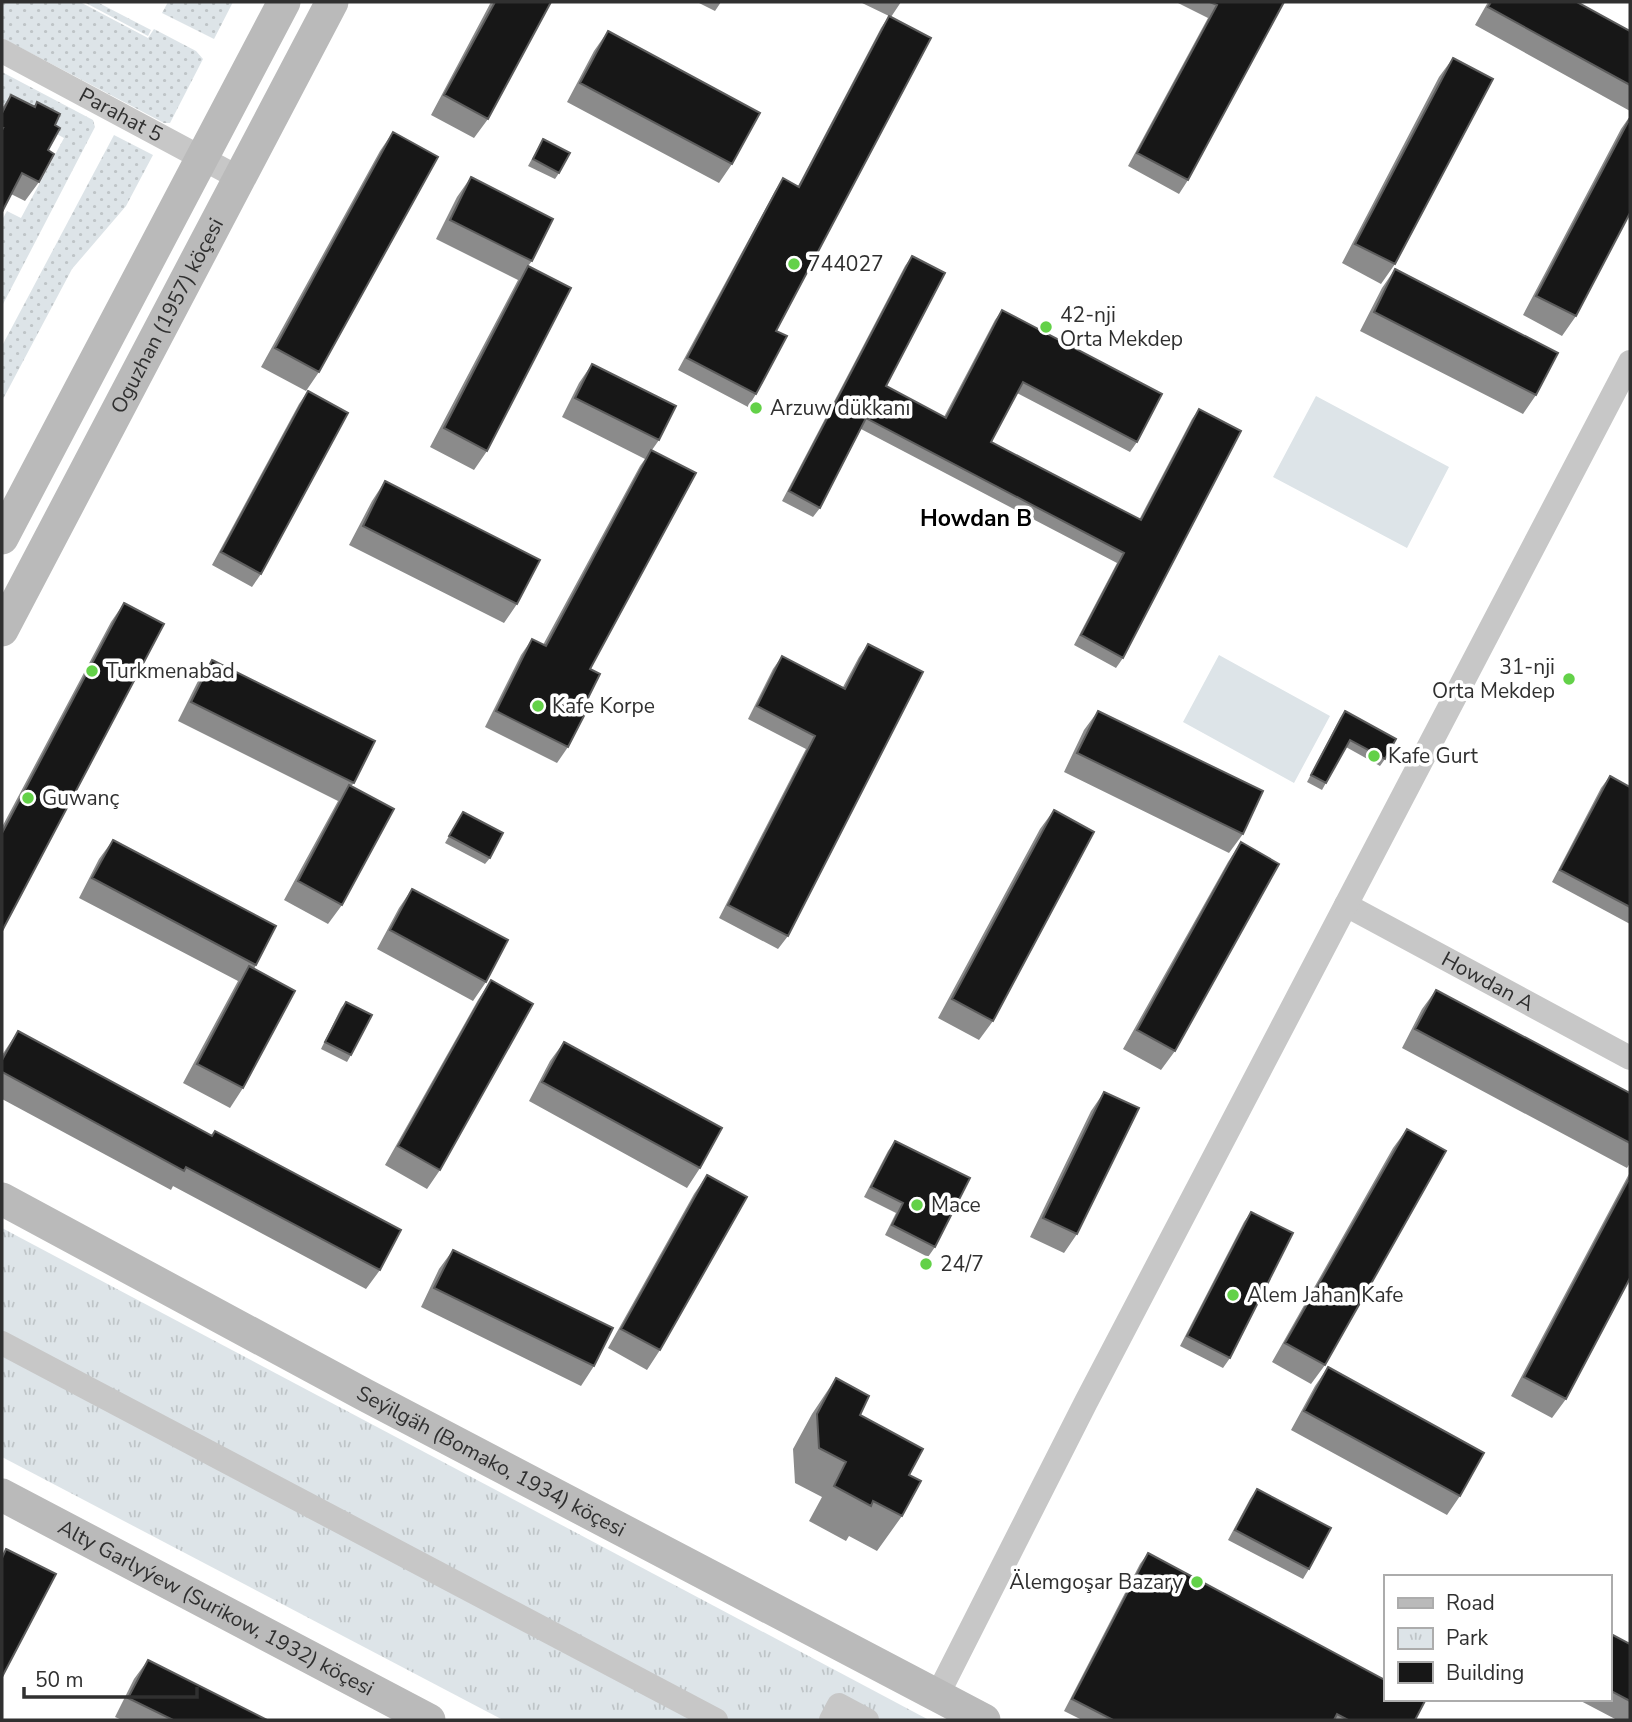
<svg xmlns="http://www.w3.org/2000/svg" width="1632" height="1722" font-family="'Nunito Sans',sans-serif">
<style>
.grass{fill:url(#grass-dots)}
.park{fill:url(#park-tufts)}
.garden{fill:#dde4e8}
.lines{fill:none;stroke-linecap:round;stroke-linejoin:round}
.street{stroke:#c7c7c7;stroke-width:24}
.secondary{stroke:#bababa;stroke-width:33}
.wall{fill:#8b8b8b}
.building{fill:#171717;stroke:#5d5d5d;stroke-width:2}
.poi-dot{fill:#63d148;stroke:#fff;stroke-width:2.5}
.labels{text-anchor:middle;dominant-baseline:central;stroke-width:7;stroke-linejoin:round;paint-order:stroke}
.street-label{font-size:21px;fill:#303030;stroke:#fff}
.poi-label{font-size:21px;fill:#303030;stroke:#fff;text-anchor:start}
.neighbourhood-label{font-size:23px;font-weight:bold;fill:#000;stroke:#fff}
</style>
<defs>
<pattern id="grass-dots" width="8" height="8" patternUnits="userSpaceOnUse" patternTransform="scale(1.75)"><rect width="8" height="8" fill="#dde4e8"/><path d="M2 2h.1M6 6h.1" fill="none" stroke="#bec4c7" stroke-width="1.8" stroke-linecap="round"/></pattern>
<pattern id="park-tufts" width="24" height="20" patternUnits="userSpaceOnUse" patternTransform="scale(1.75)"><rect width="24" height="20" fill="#dde4e8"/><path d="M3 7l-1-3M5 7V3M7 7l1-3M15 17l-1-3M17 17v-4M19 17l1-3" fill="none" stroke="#bec4c7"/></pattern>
</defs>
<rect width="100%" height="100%" fill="#fff"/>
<path class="grass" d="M 2,2 L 80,2 L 148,38 L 154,29 L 196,51 L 203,59 L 170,123 L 164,123 L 2,38 Z
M 84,2 L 97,2 L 151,30 L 148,36 Z
M 168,2 L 233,2 L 214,39 L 162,13 Z
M 2,72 L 93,120 L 95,127 L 2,306 L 2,220 L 7,211 L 21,218 L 64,138 L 2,104 Z
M 114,135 L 153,155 L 126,206 L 72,269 L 2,401 L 2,346 Z"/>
<path class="park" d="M 2,1228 L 929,1720 L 503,1720 L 2,1457 Z"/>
<path class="garden" d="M 1316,396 L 1449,467 L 1407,548 L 1273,477 Z
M 1219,655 L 1330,716 L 1294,783 L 1183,722 Z"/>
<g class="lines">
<g class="street">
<path id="s1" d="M 2,51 L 239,178"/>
<path id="s2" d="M 1346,905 L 1630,1058"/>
<path d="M 2,1343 L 716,1720"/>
<path d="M 937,1696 L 1086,1402 L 1630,362"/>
<path d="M 831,1720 L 839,1705 L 867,1720"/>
</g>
<g class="secondary">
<path d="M 2,538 L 284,2"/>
<path id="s3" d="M 2,630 L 332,2"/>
<path id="s4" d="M 2,1199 L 365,1395 L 984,1720"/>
<path id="s5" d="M 2,1495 L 429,1720"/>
</g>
</g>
<path class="wall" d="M 491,2 L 551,2 L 488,119 L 474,138 L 431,115 Z
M 697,2 L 721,2 L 715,11 Z
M 860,2 L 901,2 L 891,17 L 776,331 L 756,394 L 748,407 L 678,370 L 775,191 L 783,178 L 798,186 L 881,28 L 889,16 Z
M 1176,2 L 1284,2 L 1188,180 L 1179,194 L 1128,166 L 1208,18 Z
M 1488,2 L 1577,2 L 1630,31 L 1630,111 L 1475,25 Z
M 608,31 L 732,164 L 719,183 L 567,102 L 594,51 Z
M 1453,58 L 1395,264 L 1381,284 L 1342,263 L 1439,77 Z
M 11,95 L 34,107 L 37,102 L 55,125 L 39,182 L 25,201 L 11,194 L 2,212 L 2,108 Z
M 1630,116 L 1630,213 L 1576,316 L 1562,336 L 1523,315 L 1621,129 Z
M 393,132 L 319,372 L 306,391 L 261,367 L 380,151 Z
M 543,139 L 559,173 L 555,179 L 528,166 Z
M 471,177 L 532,261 L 528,266 L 487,451 L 474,470 L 430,447 L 518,280 L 436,239 L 457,197 Z
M 912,256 L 886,386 L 944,417 L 995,320 L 1002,310 L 1137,442 L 1130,452 L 1017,393 L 991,442 L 1139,520 L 1192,419 L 1199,409 L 1123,658 L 1116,668 L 1074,645 L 1117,563 L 861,429 L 820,508 L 813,517 L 782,501 L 905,266 Z
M 1395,269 L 1536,395 L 1523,414 L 1360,331 L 1382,288 Z
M 592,364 L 659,440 L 652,450 L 590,669 L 584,706 L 568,747 L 557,763 L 485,727 L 521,655 L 532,639 L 543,645 L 640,466 L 645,459 L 562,417 L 579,383 Z
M 308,391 L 261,574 L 252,587 L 212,565 L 299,404 Z
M 385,481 L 517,604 L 504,623 L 349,545 L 372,501 Z
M 124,603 L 2,931 L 2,827 L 111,622 Z
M 868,644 L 788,936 L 778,949 L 719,918 L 806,749 L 748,719 L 773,669 L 782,656 L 843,687 L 859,657 Z
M 212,660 L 354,783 L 351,786 L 342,905 L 328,924 L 284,900 L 338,801 L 178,721 L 199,679 Z
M 1098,711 L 1243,834 L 1229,853 L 1064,772 L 1084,730 Z
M 1345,711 L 1385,759 L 1380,766 L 1346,747 L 1322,790 L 1307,782 L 1340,718 Z
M 1610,776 L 1630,787 L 1630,924 L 1552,882 L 1601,788 Z
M 1054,810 L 993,1021 L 979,1040 L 938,1018 L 1040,829 Z
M 463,812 L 490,858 L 485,864 L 445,843 Z
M 113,840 L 256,965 L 254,969 L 243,1088 L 230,1108 L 183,1083 L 238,981 L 79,898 L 99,859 Z
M 1241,842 L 1175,1051 L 1161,1070 L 1123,1049 L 1228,862 Z
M 412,889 L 486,982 L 473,1001 L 377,949 L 399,908 Z
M 491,980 L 440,1170 L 427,1189 L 385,1165 L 478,1000 Z
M 1436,990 L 1630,1093 L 1630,1163 L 1627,1168 L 1402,1048 L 1422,1009 Z
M 346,1002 L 351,1055 L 347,1062 L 321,1049 L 341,1008 Z
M 18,1031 L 212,1136 L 215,1131 L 380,1270 L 366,1289 L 173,1186 L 171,1190 L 2,1099 L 2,1055 Z
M 564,1042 L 700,1168 L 687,1188 L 529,1101 L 550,1061 Z
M 1104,1092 L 1077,1234 L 1064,1253 L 1030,1237 L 1091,1111 Z
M 1407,1129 L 1325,1365 L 1311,1384 L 1272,1362 L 1393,1148 Z
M 895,1141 L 935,1247 L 928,1257 L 885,1235 L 896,1213 L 864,1197 L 888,1151 Z
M 1630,1172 L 1630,1278 L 1566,1399 L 1552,1418 L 1511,1396 Z
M 707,1175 L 660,1350 L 647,1370 L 608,1348 L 694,1194 Z
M 1251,1212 L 1230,1358 L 1223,1368 L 1180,1346 L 1244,1222 Z
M 453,1250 L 594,1366 L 581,1386 L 421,1307 L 439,1269 Z
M 1328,1367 L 1460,1496 L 1447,1515 L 1291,1430 L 1315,1386 Z
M 836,1378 L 860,1415 L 909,1475 L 902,1516 L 877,1551 L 849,1536 L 846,1541 L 809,1521 L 822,1497 L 795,1483 L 793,1449 L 812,1414 Z
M 1257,1489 L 1309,1569 L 1303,1579 L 1228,1540 L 1250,1499 Z
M 1148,1553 L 1415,1720 L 1082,1720 L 1064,1711 L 1140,1564 Z
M 1609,1633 L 1630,1644 L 1630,1720 L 1617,1720 L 1577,1699 L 1609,1699 Z
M 148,1660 L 267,1720 L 122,1720 L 115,1717 L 134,1679 Z"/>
<path class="building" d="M 495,2 L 551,2 L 488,119 L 444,95 Z
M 1210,2 L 1284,2 L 1188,180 L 1137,153 L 1217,5 Z
M 1491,2 L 1577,2 L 1630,31 L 1630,85 L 1488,7 Z
M 889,16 L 931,38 L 776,331 L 787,336 L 756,394 L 687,358 L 783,178 L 799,187 Z
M 608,31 L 760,113 L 732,164 L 580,83 Z
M 1453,58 L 1493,79 L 1395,264 L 1355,244 Z
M 11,95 L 35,107 L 37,102 L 60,114 L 55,125 L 60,128 L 48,150 L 54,154 L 39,182 L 22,173 L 2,212 L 2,130 L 3,128 L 2,128 L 2,113 Z
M 1630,118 L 1630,213 L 1576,316 L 1536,296 Z
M 393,132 L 438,157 L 319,372 L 275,348 Z
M 543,139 L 570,153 L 559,173 L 533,159 Z
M 471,177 L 553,219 L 532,261 L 450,220 Z
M 912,256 L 945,273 L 886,386 L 946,418 L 1002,310 L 1162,394 L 1137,442 L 1023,382 L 991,442 L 1141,520 L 1199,409 L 1241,431 L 1123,658 L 1081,635 L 1124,553 L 866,418 L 820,508 L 789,491 Z
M 528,266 L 571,288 L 487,451 L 444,428 Z
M 1395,269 L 1558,353 L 1536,395 L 1374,312 Z
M 592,364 L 676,406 L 659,440 L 575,398 Z
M 308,391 L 348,413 L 261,574 L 221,552 Z
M 651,450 L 696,473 L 590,669 L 600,674 L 584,706 L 588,708 L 568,747 L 496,711 L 532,639 L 546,646 Z
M 385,481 L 540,560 L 517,604 L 363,526 Z
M 124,603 L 164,624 L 2,931 L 2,833 Z
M 868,644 L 923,672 L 788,936 L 728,905 L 815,736 L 757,706 L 782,656 L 845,689 Z
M 212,660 L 375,741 L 354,783 L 191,702 Z
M 1098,711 L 1263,791 L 1243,834 L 1077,753 Z
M 1345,711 L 1396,739 L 1385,759 L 1350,740 L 1326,783 L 1311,775 Z
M 1610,776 L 1630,787 L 1630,907 L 1560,870 Z
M 349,785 L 394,809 L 342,905 L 298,881 Z
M 1054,810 L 1094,832 L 993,1021 L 952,999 Z
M 463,812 L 503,833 L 490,858 L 449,836 Z
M 113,840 L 276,926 L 256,965 L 92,878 Z
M 1241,842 L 1279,864 L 1175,1051 L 1137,1030 Z
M 412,889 L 508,940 L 486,982 L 390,930 Z
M 249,966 L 295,991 L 243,1088 L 197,1064 Z
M 491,980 L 533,1004 L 440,1170 L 398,1146 Z
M 1436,990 L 1630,1093 L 1630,1143 L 1415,1029 Z
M 346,1002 L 372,1015 L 351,1055 L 325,1042 Z
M 18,1031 L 212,1136 L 215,1131 L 401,1230 L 380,1270 L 186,1167 L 184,1171 L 2,1072 L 2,1060 Z
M 564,1042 L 722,1128 L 700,1168 L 542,1082 Z
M 1104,1092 L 1139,1108 L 1077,1234 L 1043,1218 Z
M 1407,1129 L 1446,1151 L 1325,1365 L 1285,1343 Z
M 895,1141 L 970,1178 L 935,1247 L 892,1225 L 903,1203 L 871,1187 Z
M 707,1175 L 747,1197 L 660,1350 L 621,1329 Z
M 1630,1177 L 1630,1278 L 1566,1399 L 1524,1377 Z
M 1251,1212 L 1293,1233 L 1230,1358 L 1187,1336 Z
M 453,1250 L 613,1328 L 594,1366 L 434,1288 Z
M 1328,1367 L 1484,1453 L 1460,1496 L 1304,1411 Z
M 836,1378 L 869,1396 L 860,1415 L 923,1449 L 909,1475 L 921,1481 L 902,1516 L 873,1501 L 871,1506 L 834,1486 L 846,1462 L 819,1448 L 817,1414 Z
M 1257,1489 L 1331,1528 L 1309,1569 L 1235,1530 Z
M 6,1549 L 56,1574 L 2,1677 L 2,1558 Z
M 1148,1553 L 1385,1680 L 1385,1699 L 1421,1699 L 1425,1701 L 1415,1720 L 1348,1720 L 1337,1714 L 1334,1720 L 1113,1720 L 1072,1699 Z
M 1609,1633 L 1630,1644 L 1630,1701 L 1609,1690 Z
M 148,1660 L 267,1720 L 173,1720 L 128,1698 Z"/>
<g class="poi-dot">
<circle cx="794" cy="264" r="7"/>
<circle cx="1046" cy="327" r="7"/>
<circle cx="756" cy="408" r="7"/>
<circle cx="92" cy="671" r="7"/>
<circle cx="1569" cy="679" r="7"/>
<circle cx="538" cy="706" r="7"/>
<circle cx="1374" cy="756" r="7"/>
<circle cx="28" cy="798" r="7"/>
<circle cx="917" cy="1205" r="7"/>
<circle cx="926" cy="1264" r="7"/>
<circle cx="1233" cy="1295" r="7"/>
<circle cx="1197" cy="1582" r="7"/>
</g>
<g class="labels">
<g class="street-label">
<text stroke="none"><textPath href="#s1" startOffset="135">Parahat 5</textPath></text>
<text stroke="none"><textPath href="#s3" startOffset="355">Oguzhan (1957) köçesi</textPath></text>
<text stroke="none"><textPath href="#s2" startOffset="161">Howdan A</textPath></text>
<text stroke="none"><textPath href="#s4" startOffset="555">Seýilgäh (Bomako, 1934) köçesi</textPath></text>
<text stroke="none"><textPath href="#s5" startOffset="242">Alty Garlyýew (Surikow, 1932) köçesi</textPath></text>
</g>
<g class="poi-label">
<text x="808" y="264">744027</text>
<text x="1060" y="315">42-nji<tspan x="1060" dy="24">Orta Mekdep</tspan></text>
<text x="770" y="408">Arzuw dükkanı</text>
<text x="1555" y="667" text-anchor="end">31-nji<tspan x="1555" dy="24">Orta Mekdep</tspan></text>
<text x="106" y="671">Turkmenabad</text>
<text x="552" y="706">Kafe Korpe</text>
<text x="1388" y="756">Kafe Gurt</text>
<text x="42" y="798">Guwanç</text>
<text x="931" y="1205">Mace</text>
<text x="940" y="1264">24/7</text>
<text x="1247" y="1295">Alem Jahan Kafe</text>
<text x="1183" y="1582" text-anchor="end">Älemgoşar Bazary</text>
</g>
<g class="neighbourhood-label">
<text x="976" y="518">Howdan B</text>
</g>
</g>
<rect width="1632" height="1722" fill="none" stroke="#303030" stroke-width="7"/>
<rect x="1384" y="1575" width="228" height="126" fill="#ffffff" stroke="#acacac" stroke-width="2"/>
<rect x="1398" y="1598" width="35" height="10" fill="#bababa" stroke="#acacac" stroke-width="2"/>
<text x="1446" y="1610" font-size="21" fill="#303030">Road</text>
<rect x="1398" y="1628" width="35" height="21" fill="url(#park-tufts)" stroke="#acacac" stroke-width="2"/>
<text x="1446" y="1645" font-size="21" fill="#303030">Park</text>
<rect x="1398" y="1662" width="35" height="21" fill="#171717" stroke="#acacac" stroke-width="2"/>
<text x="1446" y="1680" font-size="21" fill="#303030">Building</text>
<path d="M24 1687v10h173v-10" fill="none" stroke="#303030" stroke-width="3.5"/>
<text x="35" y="1687" font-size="21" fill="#303030" stroke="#ffffff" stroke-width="5" paint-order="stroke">50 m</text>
</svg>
